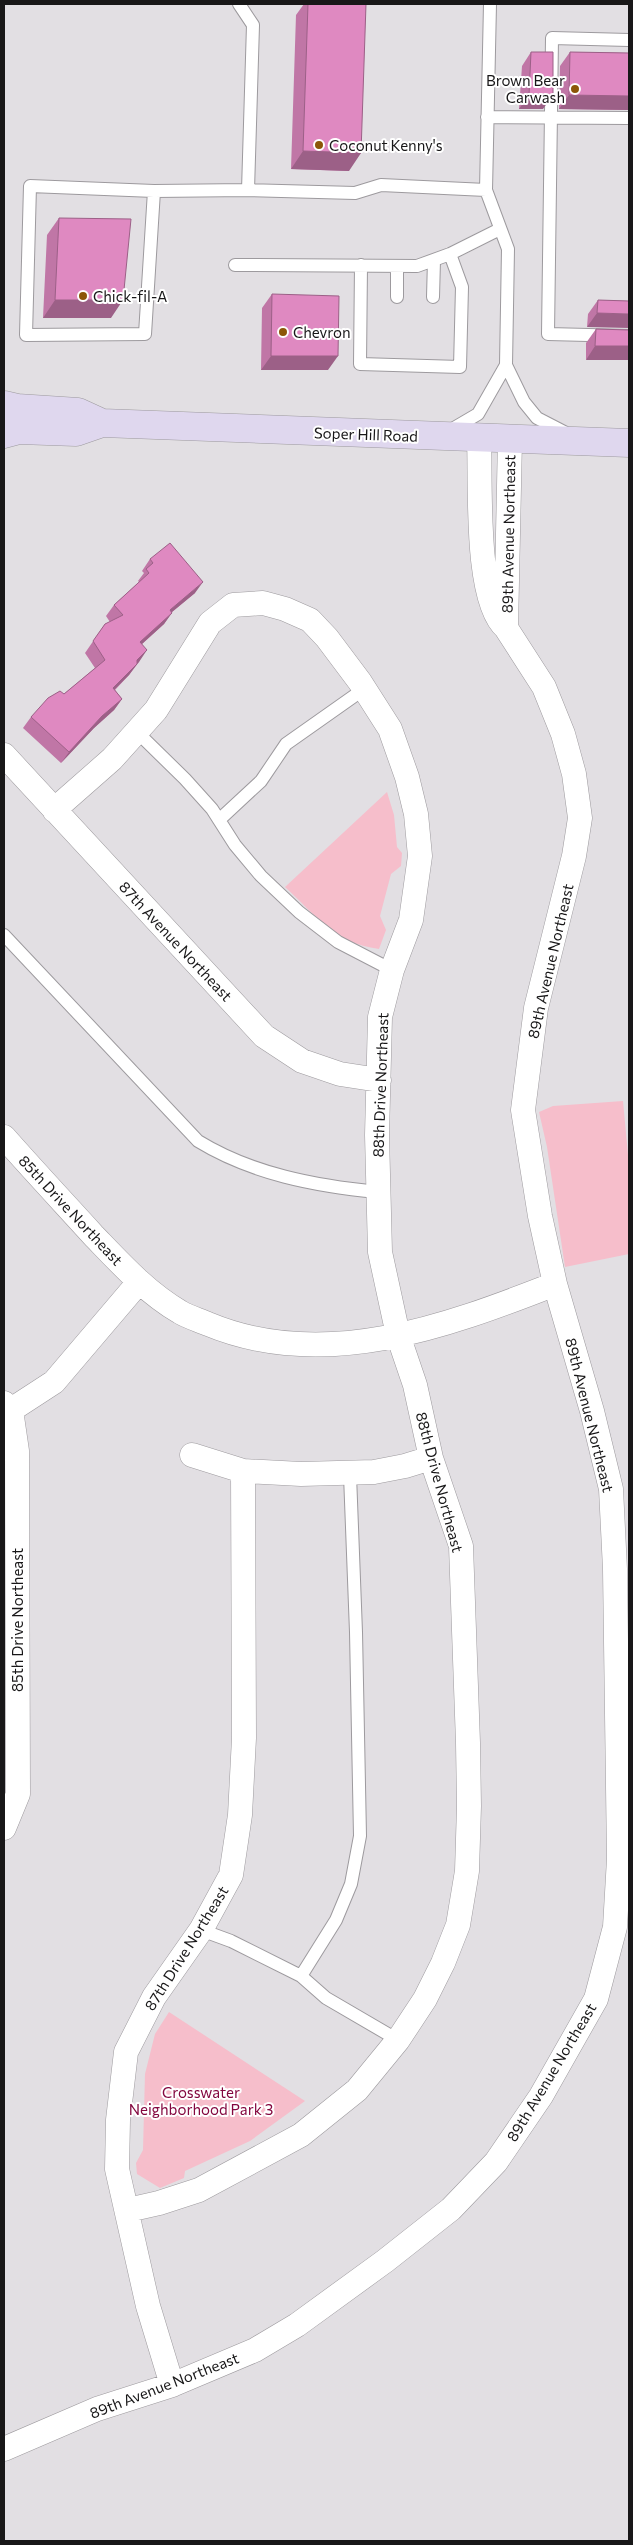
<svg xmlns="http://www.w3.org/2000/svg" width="633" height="2545" font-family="Commissioner,sans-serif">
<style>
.green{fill:#f6becb}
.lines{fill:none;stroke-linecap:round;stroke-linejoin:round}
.lane-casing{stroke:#9d9a9e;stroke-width:14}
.street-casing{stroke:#9d9a9e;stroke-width:25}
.secondary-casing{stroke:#9d9a9e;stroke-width:29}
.lane{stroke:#fff;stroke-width:12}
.street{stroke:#fff;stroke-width:24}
.secondary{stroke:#dfd7ee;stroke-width:28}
.wall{fill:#c076a6}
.shaded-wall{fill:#9c6087}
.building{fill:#df89c1;stroke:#9c6087}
.poi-dot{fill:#8c5608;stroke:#fff;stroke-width:2}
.labels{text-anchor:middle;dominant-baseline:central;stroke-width:4;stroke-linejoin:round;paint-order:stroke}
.poi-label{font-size:15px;fill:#181718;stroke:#fff;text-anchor:start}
.street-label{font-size:15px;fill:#181718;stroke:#fff}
.park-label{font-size:15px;fill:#83073f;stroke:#fff}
</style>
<rect width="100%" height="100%" fill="#e2dfe3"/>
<path class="green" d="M 387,792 L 394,815 L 397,847 L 402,853 L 401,866 L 391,874 L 380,916 L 386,930 L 379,949 C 333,943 316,915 285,887 Z
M 623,1101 L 629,1166 L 629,1254 L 565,1267 L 547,1147 L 539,1112 L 553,1106 Z
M 169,2012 L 305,2101 L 250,2141 L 185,2171 L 184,2178 L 160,2188 L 137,2174 L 136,2163 L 143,2150 L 145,2074 L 155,2034 Z"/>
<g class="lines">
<g class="lane-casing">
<path id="lane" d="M 239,4 L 253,25 L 248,190 L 355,193 L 381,185 L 486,190
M 490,4 L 486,190 L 508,249 L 506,365 L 524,402 L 537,418 L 568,434
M 629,40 L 552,38 L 548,334 L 629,336
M 487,117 L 629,118
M 154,191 L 145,334 L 26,335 L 30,186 L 154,191 L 248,190
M 235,265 L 417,266 L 450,254 L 500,229
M 361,265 L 360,364 L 460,367 L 462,287 L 450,254
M 397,297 L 397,266
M 433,297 L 434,260
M 449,431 L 478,414 L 506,365
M 137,732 L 185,779 L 212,809 L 235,845 L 261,876 L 299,912 L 338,942 L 392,970
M 219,820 L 261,781 L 286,744 L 364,689
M 4,935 L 198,1141 C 252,1174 315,1186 378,1192
M 201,1930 L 231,1941 L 301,1976 L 326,1998 L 398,2040
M 301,1976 L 336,1920 L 351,1884 L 360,1836 L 356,1632 L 350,1475"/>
</g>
<g class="street-casing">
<path id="street" d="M 506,628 L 510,439
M 4,755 L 264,1036 L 302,1061 L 340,1074 L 379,1080
M 54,810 L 112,759 L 156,710 L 210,623 L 233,605 L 263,603 L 285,609 L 310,620 L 327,638 L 360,682 L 390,729 L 407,777 L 416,814 L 420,856 L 411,920 L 392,970 L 380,1017 L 377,1135 L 380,1252 L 398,1335 L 415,1385 L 431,1458 L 461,1546 L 468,1743 L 469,1806 L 467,1871 L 458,1925 L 443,1963 L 425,1999 L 398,2040 L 357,2090 L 301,2135 L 199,2190 L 159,2203 L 128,2210
M 4,1137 C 33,1170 63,1202 93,1235 C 120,1263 146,1292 180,1312 C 188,1317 199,1320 208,1324 C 323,1372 445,1327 555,1284
M 4,1403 L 11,1410 L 17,1451 L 18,1794 L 4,1828
M 11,1410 L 54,1382 L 139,1282
M 192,1455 L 243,1471 L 301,1474 L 374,1472 L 405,1466 L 431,1458
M 172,2385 L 148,2306 L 117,2169 L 118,2120 L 126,2052 L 154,1997 L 201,1930 L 231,1875 L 240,1815 L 244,1738 L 243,1471
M 4,2449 L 97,2409 L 172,2385 L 255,2350 L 297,2325 L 385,2261 L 451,2209 L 496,2162 L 541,2096 L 596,1999 L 615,1927 L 619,1859 L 615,1569 L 611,1489 L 592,1411 L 555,1284 L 540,1216 L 523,1110 L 536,1008 L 574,856 L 580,818 L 574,774 L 563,734 L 544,687 L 506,628 C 474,601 481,481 479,438"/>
</g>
<g class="secondary-casing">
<path id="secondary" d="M 4,405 L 17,408 L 78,412 L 102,423
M 4,434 L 19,430 L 76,432 L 102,423 L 629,443"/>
</g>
<use href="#lane" class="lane"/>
<use href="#street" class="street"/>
<use href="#secondary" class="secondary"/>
</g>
<path class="wall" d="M 304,4 L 366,4 L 349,171 L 291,169 L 296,15 Z
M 531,52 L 543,109 L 519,109 L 522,66 Z
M 570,52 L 629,53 L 629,110 L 559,109 L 560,66 Z
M 59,218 L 111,318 L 43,318 L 47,235 Z
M 272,294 L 328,370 L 261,370 L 262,308 Z
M 598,300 L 629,301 L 587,327 L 588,314 Z
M 596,329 L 629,330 L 586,360 L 586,343 Z
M 150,559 L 195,593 L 172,612 L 164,624 L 142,644 L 139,662 L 129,675 L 115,690 L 122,699 L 114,710 L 94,728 L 61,763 L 23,728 L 31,717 L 64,694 L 95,668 L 85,653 L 105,624 L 110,622 L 106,616 L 114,605 L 139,582 L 138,581 L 144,573 L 142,571 Z"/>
<path class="shaded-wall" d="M 529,95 L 553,95 L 543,109 L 519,109 Z
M 569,95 L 629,96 L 629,110 L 559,109 Z
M 303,151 L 361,153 L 349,171 L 291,169 Z
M 55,300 L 123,300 L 111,318 L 43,318 Z
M 597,313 L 629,314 L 629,328 L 587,327 Z
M 595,346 L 629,346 L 629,360 L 586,360 Z
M 271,356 L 338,356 L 328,370 L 261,370 Z
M 203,582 L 195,593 L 161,621 L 170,610 Z
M 172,613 L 164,624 L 132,653 L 140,642 Z
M 147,650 L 139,662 L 129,671 L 137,660 Z
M 137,664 L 129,675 L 105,699 L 113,688 Z
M 122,699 L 114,710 L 94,728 L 61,763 L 69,752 L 102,716 Z"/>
<path class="building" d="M 308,4 L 366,4 L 361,153 L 303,151 Z
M 531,52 L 553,52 L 553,95 L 529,95 Z
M 570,52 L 629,53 L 629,96 L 569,95 Z
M 59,218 L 131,219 L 123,300 L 55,300 Z
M 272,294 L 339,296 L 338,356 L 271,356 Z
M 598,300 L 629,301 L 629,314 L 597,313 Z
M 596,329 L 629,330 L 629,346 L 595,346 Z
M 170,543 L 203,582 L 170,610 L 172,613 L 140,642 L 147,650 L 137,660 L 137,664 L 113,688 L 122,699 L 102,716 L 69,752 L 31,717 L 48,698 L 60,691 L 64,694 L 105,660 L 93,641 L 105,624 L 123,615 L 114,605 L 149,573 L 146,569 L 153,563 L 150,559 Z"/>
<g class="poi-dot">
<circle cx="575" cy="89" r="5"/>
<circle cx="319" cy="145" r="5"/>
<circle cx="83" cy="296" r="5"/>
<circle cx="283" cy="332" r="5"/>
</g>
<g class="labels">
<g class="poi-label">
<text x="565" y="80" text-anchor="end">Brown Bear<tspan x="565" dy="17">Carwash</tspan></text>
<text x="329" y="145">Coconut Kenny's</text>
<text x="93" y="296">Chick-fil-A</text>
<text x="293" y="332">Chevron</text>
</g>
<g class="street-label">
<text transform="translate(366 434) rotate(2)">Soper Hill Road</text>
<text transform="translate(508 534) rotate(-89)">89th Avenue Northeast</text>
<text transform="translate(176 941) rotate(47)">87th Avenue Northeast</text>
<text transform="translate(550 961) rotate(-77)">89th Avenue Northeast</text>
<text transform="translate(380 1085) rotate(-88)">88th Drive Northeast</text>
<text transform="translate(71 1210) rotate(47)">85th Drive Northeast</text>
<text transform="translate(590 1415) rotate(76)">89th Avenue Northeast</text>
<text transform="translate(440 1482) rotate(75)">88th Drive Northeast</text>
<text transform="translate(17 1620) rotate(-90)">85th Drive Northeast</text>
<text transform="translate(186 1948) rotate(-58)">87th Drive Northeast</text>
<text transform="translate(551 2072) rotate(-59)">89th Avenue Northeast</text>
<text transform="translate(164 2385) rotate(-21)">89th Avenue Northeast</text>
</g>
<g class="park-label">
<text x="201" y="2092">Crosswater<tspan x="201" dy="17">Neighborhood Park 3</tspan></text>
</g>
</g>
<rect width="633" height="2545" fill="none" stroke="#181718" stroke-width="10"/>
</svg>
